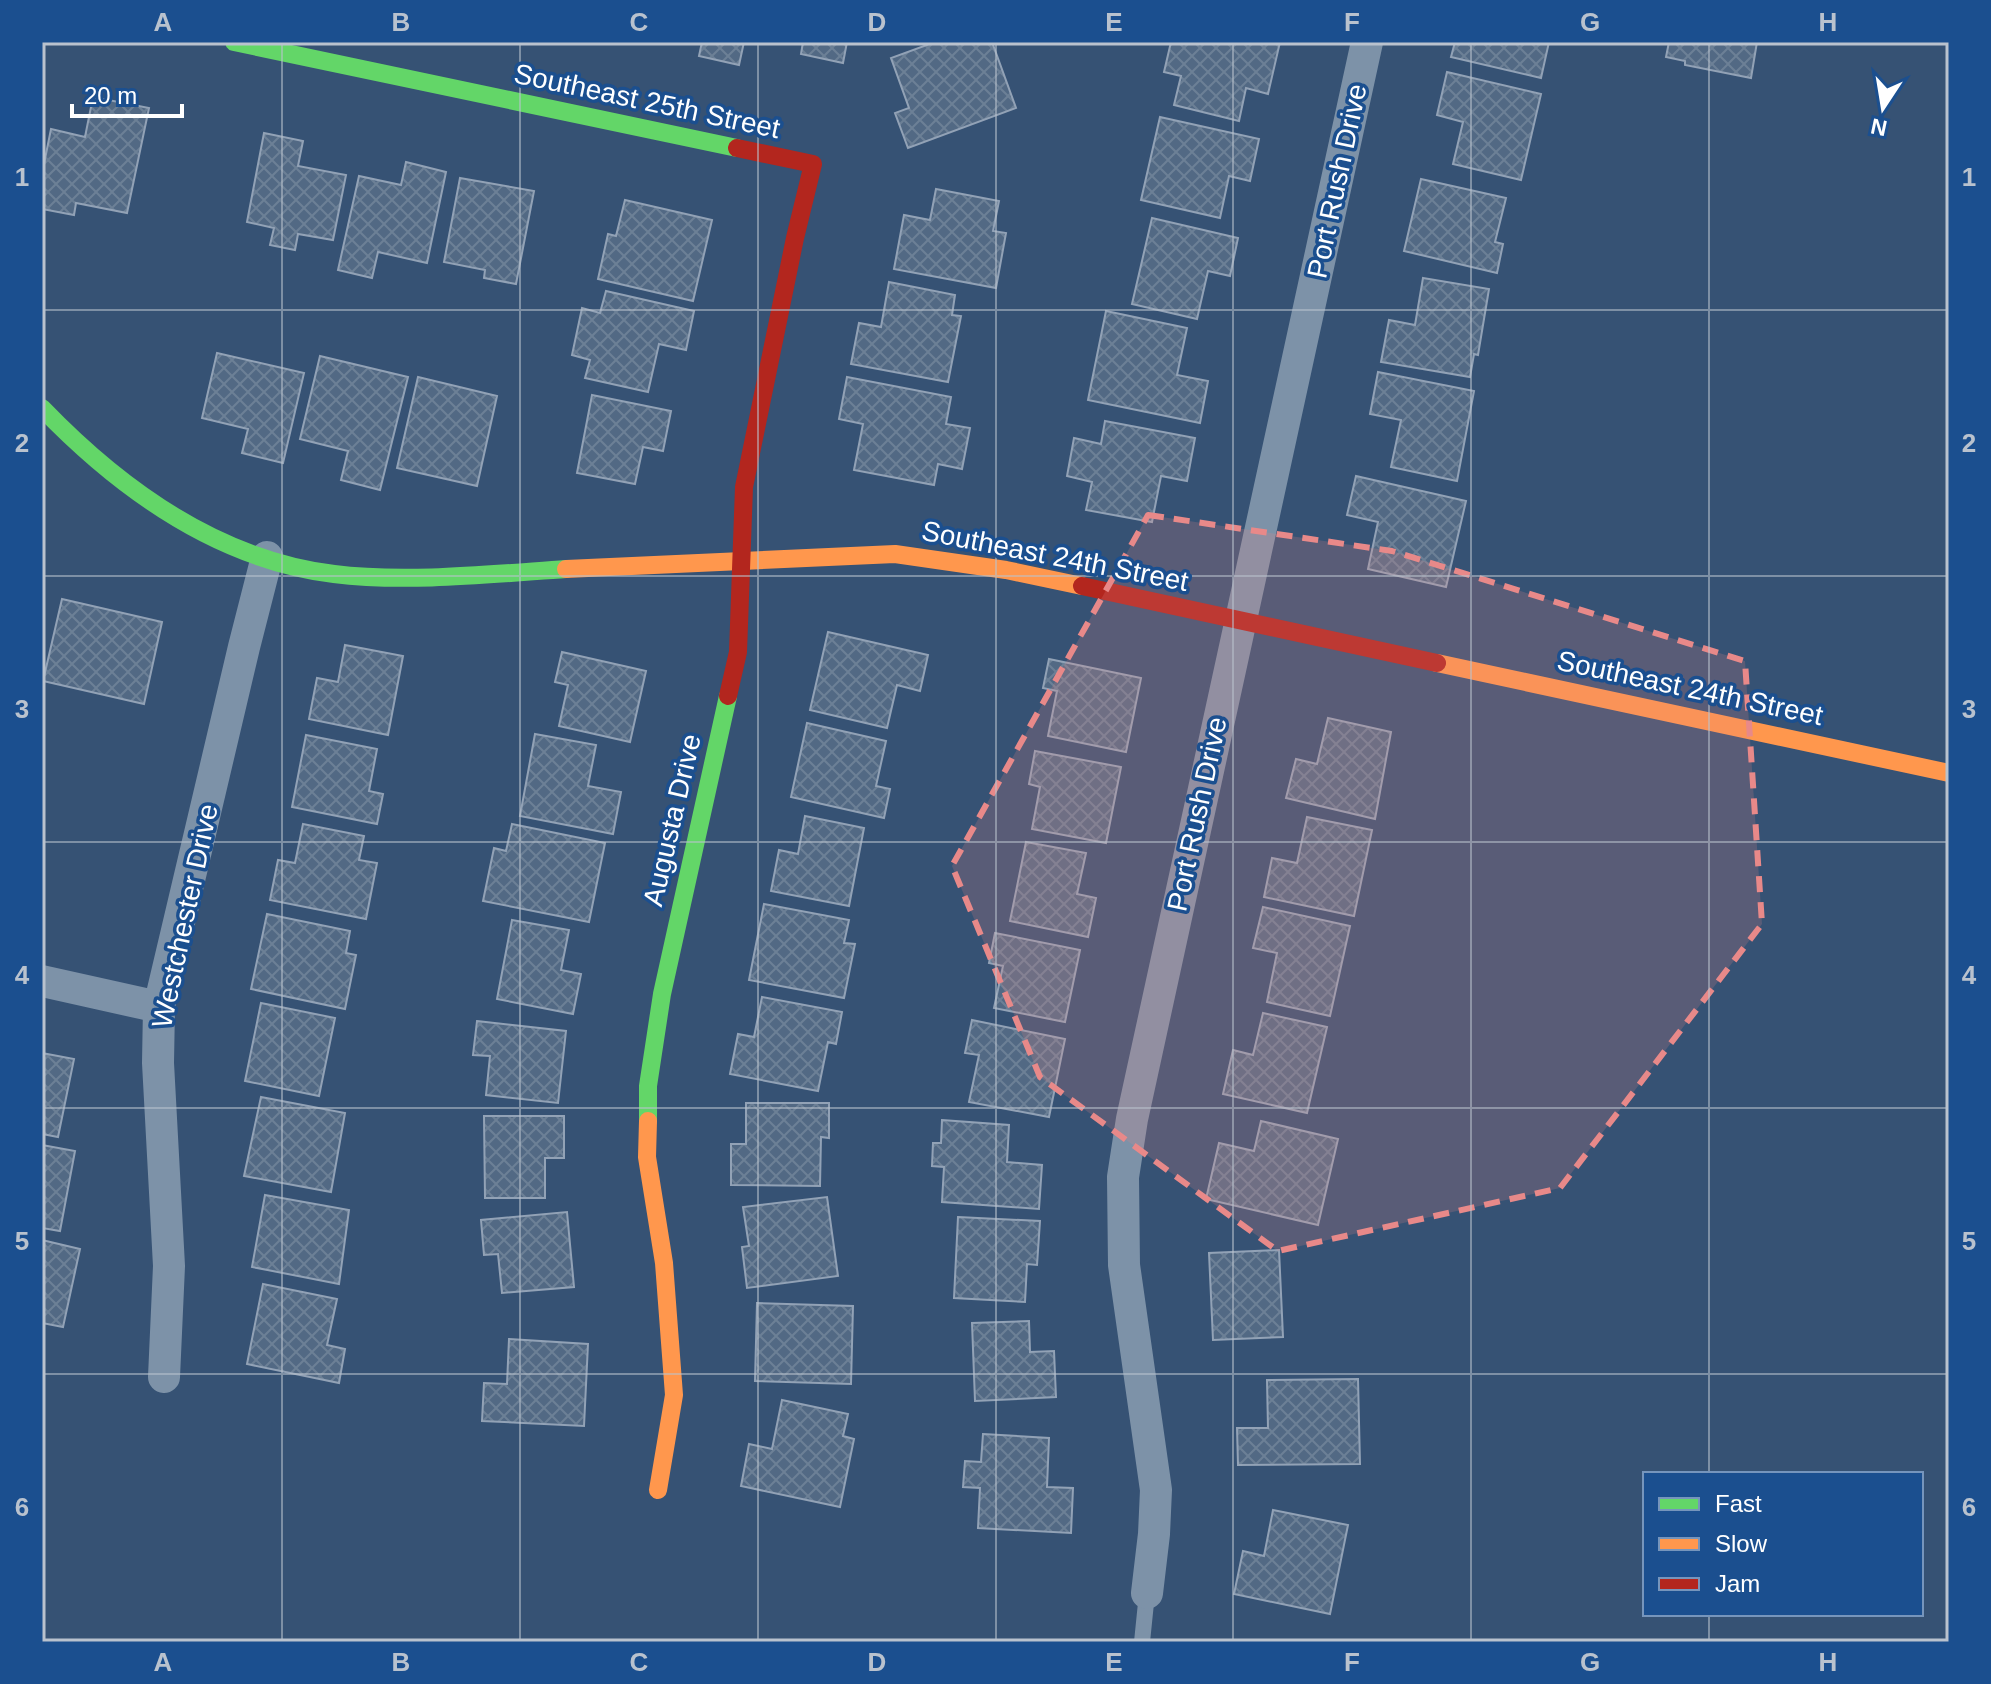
<svg xmlns="http://www.w3.org/2000/svg" width="1991" height="1684" font-family="Helvetica,sans-serif">
<style>
.building{fill:url(#building-cross-hatch);stroke:#92a2b6;stroke-width:2}
.lines{fill:none;stroke-linecap:round;stroke-linejoin:round}
.lane{stroke:#7d92a8;stroke-width:16}
.street{stroke:#7d92a8;stroke-width:32}
.fast{stroke:#63d668;stroke-width:18}
.slow{stroke:#ff974d;stroke-width:18}
.jam{stroke:#b3261e;stroke-width:18}
.marked{fill:#e88989;fill-opacity:0.2;stroke:#e88989;stroke-width:6;stroke-dasharray:16 10;stroke-linejoin:round}
.grid{fill:none;stroke:#b9c2ce;stroke-width:2;stroke-opacity:0.55}
.labels{text-anchor:middle;dominant-baseline:central;stroke-width:7;stroke-linejoin:round;paint-order:stroke}
.street-label{font-size:28px;fill:#fff;stroke:#1b4f8f}
.neatline{fill:none;stroke:#b9c2ce;stroke-width:3}
.grid-label{font-size:26px;text-anchor:middle;font-weight:bold;fill:#b9c2ce}
</style>
<defs>
<pattern id="building-cross-hatch" width="8" height="8" patternUnits="userSpaceOnUse" patternTransform="scale(2)"><rect width="8" height="8" fill="#526984"/><path d="M0 0l8 8M0 8l8-8" fill="none" stroke="#6c8096"/></pattern>
</defs>
<rect width="100%" height="100%" fill="#365274"/>
<path class="building" d="M 702,42 L 744,42 L 739,65 L 699,56 Z
M 803,42 L 847,42 L 843,63 L 801,54 Z
M 935,42 L 992,42 L 1016,108 L 908,148 L 895,113 L 909,108 L 891,58 Z
M 1171,42 L 1280,42 L 1268,94 L 1246,88 L 1239,121 L 1174,105 L 1181,76 L 1164,72 Z
M 1455,42 L 1549,42 L 1541,78 L 1451,57 Z
M 1669,42 L 1757,42 L 1751,78 L 1685,65 L 1685,61 L 1666,57 Z
M 1447,72 L 1541,94 L 1521,180 L 1453,164 L 1463,122 L 1437,115 Z
M 93,97 L 149,108 L 127,213 L 76,203 L 74,215 L 42,209 L 42,174 L 51,129 L 85,137 Z
M 1160,117 L 1259,139 L 1250,181 L 1229,176 L 1220,218 L 1141,200 Z
M 264,133 L 303,141 L 298,166 L 346,175 L 333,240 L 298,234 L 295,250 L 270,245 L 274,228 L 247,222 Z
M 406,162 L 446,172 L 427,263 L 378,252 L 372,278 L 338,270 L 359,176 L 401,185 Z
M 460,178 L 534,191 L 516,284 L 484,278 L 485,270 L 444,262 Z
M 1421,179 L 1506,198 L 1495,242 L 1503,244 L 1497,273 L 1404,251 Z
M 936,189 L 999,201 L 993,231 L 1006,233 L 996,288 L 894,269 L 904,215 L 930,220 Z
M 625,200 L 712,220 L 693,301 L 598,279 L 608,234 L 616,236 Z
M 1152,218 L 1238,238 L 1230,276 L 1208,271 L 1197,319 L 1132,304 Z
M 1423,278 L 1489,289 L 1478,355 L 1474,354 L 1470,377 L 1381,362 L 1389,320 L 1415,325 Z
M 889,282 L 955,295 L 952,315 L 961,316 L 948,382 L 851,364 L 859,323 L 881,327 Z
M 606,291 L 694,311 L 686,350 L 659,344 L 648,392 L 585,378 L 590,360 L 572,355 L 582,308 L 600,313 Z
M 1106,311 L 1187,328 L 1177,375 L 1208,381 L 1200,423 L 1088,400 Z
M 217,353 L 304,373 L 283,463 L 242,453 L 248,429 L 202,418 Z
M 320,356 L 408,377 L 380,490 L 341,480 L 348,451 L 300,439 Z
M 1378,372 L 1474,391 L 1457,481 L 1391,467 L 1401,420 L 1370,414 Z
M 418,377 L 497,396 L 477,486 L 397,468 Z
M 847,377 L 951,397 L 946,424 L 970,428 L 962,469 L 938,464 L 934,485 L 854,470 L 863,424 L 839,419 Z
M 592,395 L 671,411 L 663,451 L 643,447 L 635,484 L 577,473 Z
M 1105,421 L 1195,438 L 1187,481 L 1161,476 L 1152,522 L 1086,510 L 1092,482 L 1067,476 L 1074,438 L 1101,444 Z
M 1356,476 L 1466,501 L 1446,587 L 1368,569 L 1378,522 L 1347,515 Z
M 62,599 L 162,622 L 144,704 L 43,681 Z
M 828,632 L 928,655 L 920,691 L 897,685 L 887,728 L 810,710 Z
M 345,645 L 403,656 L 388,735 L 309,719 L 317,678 L 338,682 Z
M 562,652 L 646,671 L 630,742 L 559,726 L 568,685 L 555,682 Z
M 1049,659 L 1141,678 L 1126,752 L 1048,736 L 1057,691 L 1043,688 Z
M 1328,718 L 1391,732 L 1375,819 L 1286,798 L 1296,759 L 1317,764 Z
M 807,723 L 886,741 L 876,786 L 890,789 L 884,818 L 791,797 Z
M 535,734 L 596,745 L 588,786 L 621,792 L 613,834 L 520,816 Z
M 306,735 L 377,749 L 369,791 L 383,794 L 377,824 L 292,807 Z
M 1035,751 L 1121,767 L 1106,843 L 1032,829 L 1040,787 L 1029,784 Z
M 805,816 L 864,828 L 849,906 L 771,891 L 779,850 L 798,854 Z
M 1307,817 L 1372,830 L 1354,916 L 1264,897 L 1272,858 L 1297,863 Z
M 303,824 L 364,836 L 359,860 L 377,863 L 366,919 L 270,900 L 278,860 L 295,863 Z
M 512,824 L 605,843 L 589,922 L 483,901 L 494,848 L 506,851 Z
M 1026,842 L 1086,853 L 1077,894 L 1096,898 L 1088,937 L 1010,921 Z
M 764,904 L 849,920 L 844,943 L 855,944 L 844,998 L 749,980 Z
M 1263,907 L 1350,926 L 1330,1016 L 1267,1002 L 1277,953 L 1253,948 Z
M 267,914 L 350,931 L 346,953 L 356,955 L 345,1009 L 251,989 Z
M 512,920 L 569,930 L 561,970 L 581,974 L 573,1014 L 497,999 Z
M 995,933 L 1080,950 L 1065,1022 L 994,1008 L 1003,966 L 989,963 Z
M 762,997 L 842,1012 L 836,1044 L 828,1042 L 818,1091 L 730,1074 L 738,1034 L 754,1037 Z
M 261,1003 L 335,1018 L 319,1096 L 245,1081 Z
M 1263,1013 L 1327,1027 L 1307,1113 L 1223,1094 L 1233,1050 L 1253,1055 Z
M 972,1020 L 1065,1039 L 1049,1117 L 969,1102 L 979,1055 L 965,1053 Z
M 477,1021 L 566,1031 L 558,1103 L 486,1095 L 490,1056 L 473,1055 Z
M 42,1053 L 74,1059 L 58,1137 L 42,1134 Z
M 261,1097 L 345,1113 L 331,1192 L 244,1176 Z
M 746,1103 L 829,1103 L 829,1138 L 821,1137 L 820,1186 L 731,1185 L 731,1144 L 746,1144 Z
M 484,1116 L 564,1116 L 564,1158 L 545,1158 L 545,1198 L 485,1198 Z
M 942,1120 L 1009,1125 L 1007,1162 L 1042,1165 L 1039,1209 L 942,1202 L 944,1167 L 932,1166 L 933,1143 L 941,1143 Z
M 1261,1121 L 1338,1139 L 1318,1225 L 1206,1199 L 1219,1143 L 1254,1151 Z
M 42,1145 L 75,1151 L 60,1231 L 42,1228 Z
M 265,1195 L 349,1210 L 339,1284 L 252,1267 Z
M 827,1197 L 838,1276 L 747,1288 L 742,1247 L 749,1246 L 743,1207 Z
M 567,1212 L 574,1287 L 502,1293 L 498,1254 L 484,1255 L 481,1220 Z
M 958,1217 L 1040,1221 L 1037,1265 L 1027,1264 L 1025,1302 L 954,1298 Z
M 42,1240 L 80,1249 L 63,1327 L 42,1323 Z
M 1279,1250 L 1283,1337 L 1213,1340 L 1209,1253 Z
M 263,1284 L 337,1299 L 327,1345 L 345,1349 L 339,1383 L 247,1364 Z
M 757,1303 L 853,1306 L 851,1384 L 755,1381 Z
M 1029,1321 L 1030,1352 L 1054,1351 L 1056,1397 L 975,1401 L 972,1323 Z
M 509,1339 L 588,1344 L 584,1426 L 482,1421 L 484,1383 L 507,1384 Z
M 1358,1379 L 1360,1464 L 1238,1465 L 1237,1428 L 1268,1428 L 1267,1380 Z
M 782,1400 L 848,1414 L 843,1436 L 854,1439 L 840,1507 L 741,1486 L 749,1444 L 772,1449 Z
M 983,1434 L 1049,1438 L 1047,1487 L 1073,1488 L 1071,1533 L 978,1528 L 980,1488 L 963,1487 L 965,1461 L 981,1462 Z
M 1273,1510 L 1348,1525 L 1330,1614 L 1234,1594 L 1243,1551 L 1264,1556 Z"/>
<g class="lines">
<path class="lane" d="M 1142,1642 L 1147,1593"/>
<path class="street" d="M 42,981 L 159,1007
M 164,1377 L 169,1266 L 158,1063 L 159,1007 L 244,647 L 267,557
M 1147,1593 L 1154,1534 L 1156,1490 L 1124,1265 L 1123,1177 L 1132,1119 L 1367,42"/>
<path class="fast" d="M 234,42 L 737,148
M 42,408 C 120,489 219,560 334,574 C 405,583 493,574 566,569
M 648,1121 L 648,1086 L 662,994 L 728,696"/>
<path class="slow" d="M 566,569 L 895,554 L 1006,570 L 1082,586
M 1437,663 L 1949,773
M 648,1121 L 647,1157 L 664,1263 L 674,1395 L 658,1490"/>
<path class="jam" d="M 1082,586 L 1437,663
M 728,696 L 738,652 L 744,487 L 795,238 L 813,164 L 737,148"/>
</g>
<path class="marked" d="M 1148,515 L 1392,551 L 1745,661 L 1762,924 L 1560,1188 L 1278,1251 L 1040,1077 L 952,866 Z"/>
<path class="grid" d="M 282,42 L 282,1642M 520,42 L 520,1642M 758,42 L 758,1642M 996,42 L 996,1642M 1233,42 L 1233,1642M 1471,42 L 1471,1642M 1709,42 L 1709,1474M 42,310 L 1949,310M 42,576 L 1949,576M 42,842 L 1949,842M 42,1108 L 1949,1108M 42,1374 L 1949,1374M 1709,1614 L 1709,1642"/>
<g class="labels">
<g class="street-label">
<text transform="translate(647 101) rotate(12)">Southeast 25th Street</text>
<text transform="translate(1337 181) rotate(-78)">Port Rush Drive</text>
<text transform="translate(1055 556) rotate(11)">Southeast 24th Street</text>
<text transform="translate(1690 688) rotate(12)">Southeast 24th Street</text>
<text transform="translate(1197 814) rotate(-78)">Port Rush Drive</text>
<text transform="translate(672 820) rotate(-77)">Augusta Drive</text>
<text transform="translate(185 916) rotate(-78)">Westchester Drive</text>
</g>
</g>
<rect width="1991" height="1684" fill="none" stroke="#1b4f8f" stroke-width="88"/>
<rect x="1643" y="1472" width="280" height="144" fill="#1b4f8f" stroke="#7695bc" stroke-width="2"/>
<rect x="1659" y="1498" width="40" height="12" fill="#63d668" stroke="#7695bc" stroke-width="2"/>
<text x="1715" y="1512" font-size="24" fill="#ffffff">Fast</text>
<rect x="1659" y="1538" width="40" height="12" fill="#ff974d" stroke="#7695bc" stroke-width="2"/>
<text x="1715" y="1552" font-size="24" fill="#ffffff">Slow</text>
<rect x="1659" y="1578" width="40" height="12" fill="#b3261e" stroke="#7695bc" stroke-width="2"/>
<text x="1715" y="1592" font-size="24" fill="#ffffff">Jam</text>
<g transform="translate(1883 108) rotate(192)" stroke="#1b4f8f" stroke-width="6" paint-order="stroke">
<path d="M0-6L14 30L0 20L-14 30Z" fill="#ffffff"/>
<text y="-12" font-size="22" font-weight="bold" text-anchor="middle" fill="#ffffff">N</text>
</g>
<path d="M72 104v12h110v-12" fill="none" stroke="#ffffff" stroke-width="4"/>
<text x="84" y="104" font-size="24" fill="#ffffff" stroke="#1b4f8f" stroke-width="6" paint-order="stroke">20 m</text>
<rect x="44" y="44" width="1903" height="1596" class="neatline"/>
<g class="grid-label">
<text x="163" y="31">A</text>
<text x="401" y="31">B</text>
<text x="639" y="31">C</text>
<text x="877" y="31">D</text>
<text x="1114" y="31">E</text>
<text x="1352" y="31">F</text>
<text x="1590" y="31">G</text>
<text x="1828" y="31">H</text>
<text x="22" y="186">1</text>
<text x="1969" y="186">1</text>
<text x="22" y="452">2</text>
<text x="1969" y="452">2</text>
<text x="22" y="718">3</text>
<text x="1969" y="718">3</text>
<text x="22" y="984">4</text>
<text x="1969" y="984">4</text>
<text x="22" y="1250">5</text>
<text x="1969" y="1250">5</text>
<text x="22" y="1516">6</text>
<text x="1969" y="1516">6</text>
<text x="163" y="1671">A</text>
<text x="401" y="1671">B</text>
<text x="639" y="1671">C</text>
<text x="877" y="1671">D</text>
<text x="1114" y="1671">E</text>
<text x="1352" y="1671">F</text>
<text x="1590" y="1671">G</text>
<text x="1828" y="1671">H</text>
</g>
</svg>
